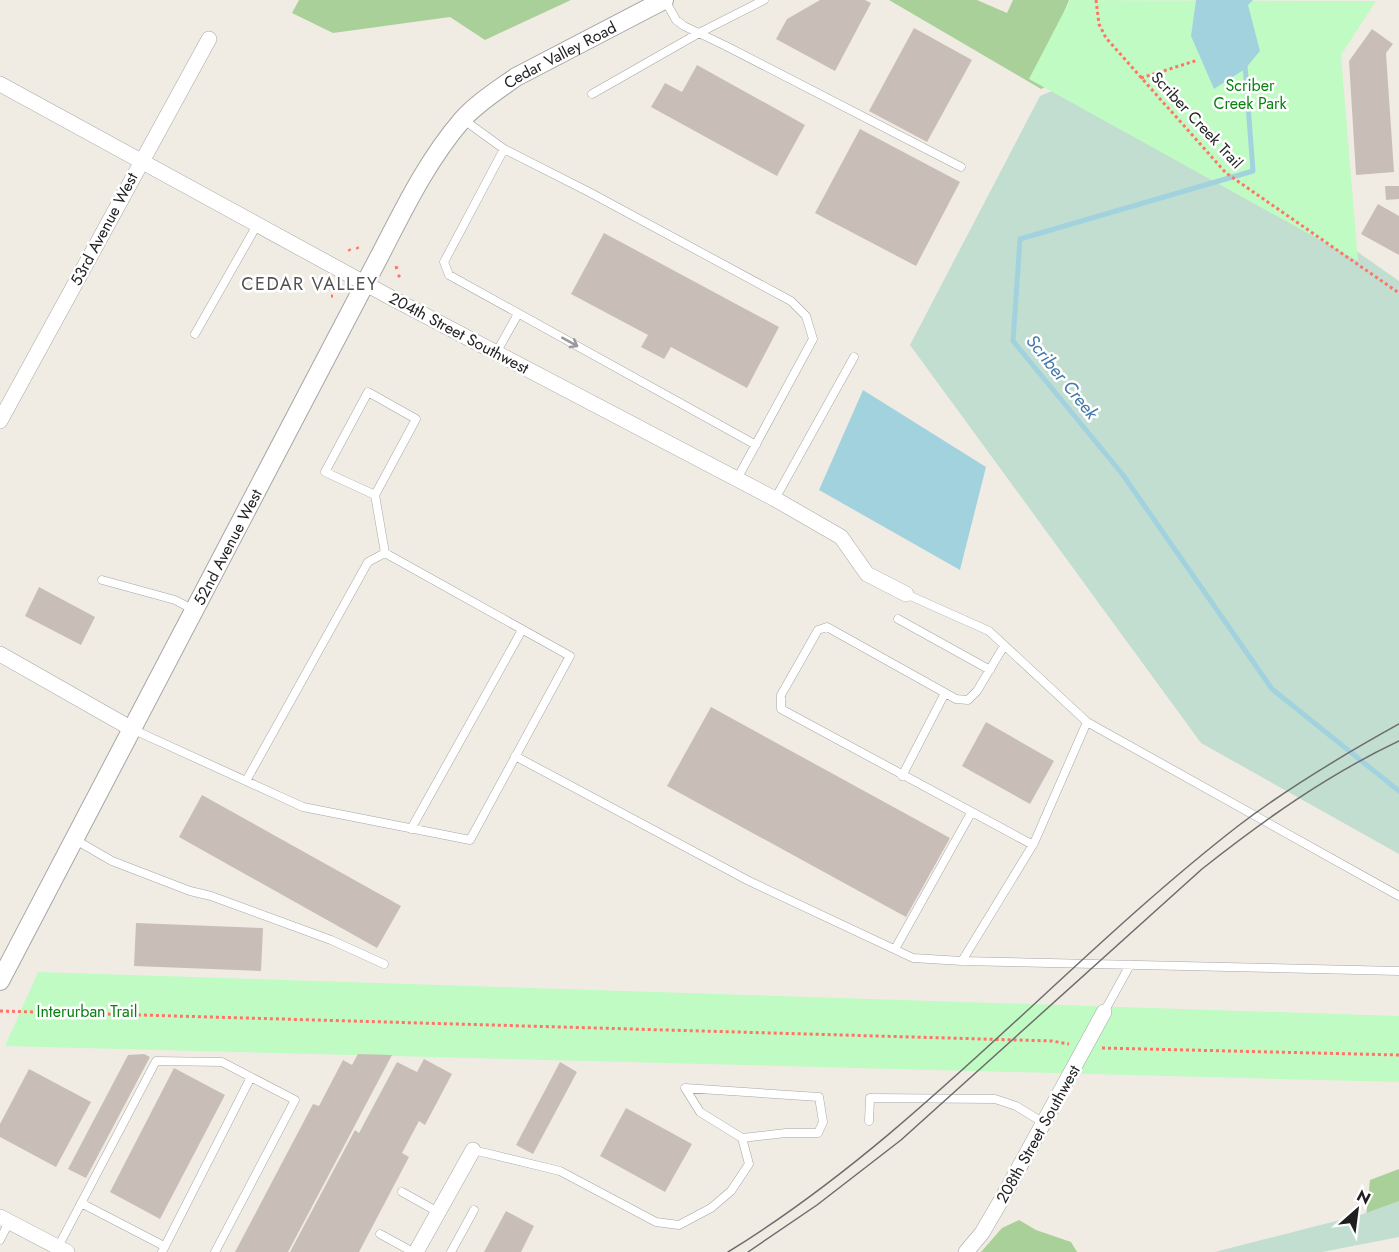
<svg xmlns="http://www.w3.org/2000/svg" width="1399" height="1252" font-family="Jost,sans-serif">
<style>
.forest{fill:#a9d098}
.wetland{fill:#c1ded0}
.park{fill:#c0fbc4}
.water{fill:#a3d2df}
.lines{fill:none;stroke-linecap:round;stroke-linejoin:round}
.stream{stroke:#a3d2df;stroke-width:5}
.building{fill:#c8beb7}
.service-casing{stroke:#a6a6a6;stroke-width:9}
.minor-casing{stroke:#a6a6a6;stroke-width:16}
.tertiary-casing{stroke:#a6a6a6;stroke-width:20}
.path{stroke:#fe7567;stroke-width:3;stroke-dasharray:3 3;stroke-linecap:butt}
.service{stroke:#fff;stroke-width:8}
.minor{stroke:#fff;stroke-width:15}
.tertiary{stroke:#fff;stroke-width:18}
.tram{stroke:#6d6d6d;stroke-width:1.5}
.oneway{stroke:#9a9a9a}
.labels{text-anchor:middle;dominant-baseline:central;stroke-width:5;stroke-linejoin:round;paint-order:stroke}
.street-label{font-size:16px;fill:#1f1f1f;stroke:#fff}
.park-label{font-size:16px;fill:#088111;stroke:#fff}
.neighbourhood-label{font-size:18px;letter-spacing:1.5px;fill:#525252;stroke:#fff}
.water-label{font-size:18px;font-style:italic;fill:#4479aa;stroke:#fff}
</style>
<rect width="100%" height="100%" fill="#f0ece4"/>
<path class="forest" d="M 299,0 L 571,0 L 485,40 L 450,17 L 333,33 L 292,13 Z
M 889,0 L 977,0 L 1007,13 L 1013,0 L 1069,0 L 1059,24 L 1077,71 L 1041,89 Z
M 1399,1169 L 1399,1233 L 1366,1217 L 1370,1180 Z
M 1019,1220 L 1036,1230 L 1071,1242 L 1077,1252 L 981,1252 L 1002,1228 Z"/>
<path class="wetland" d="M 1107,68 L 1314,74 L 1352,248 L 1399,281 L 1399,854 L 1201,743 L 910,345 L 1040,96 Z
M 1399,1201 L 1399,1237 L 1322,1252 L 1215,1252 L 1363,1214 Z"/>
<path class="park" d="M 1070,0 L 1376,1 L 1341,55 L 1358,261 L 1029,79 Z
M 38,972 L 1399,1016 L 1399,1082 L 5,1046 Z"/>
<path class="water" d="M 1196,0 L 1253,0 L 1248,5 L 1260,51 L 1245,69 L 1214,89 L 1191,36 Z
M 863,390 L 986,467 L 960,570 L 819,490 Z"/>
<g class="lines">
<path class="stream" d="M 1245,65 L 1253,171 L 1020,239 L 1013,341 L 1123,475 L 1272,689 L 1399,791"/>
</g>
<path class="building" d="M 820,0 L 865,0 L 871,3 L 835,71 L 776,39 L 787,19 Z
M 914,28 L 972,60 L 927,142 L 869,111 Z
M 1372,29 L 1393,44 L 1386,53 L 1394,172 L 1356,175 L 1349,61 Z
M 697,65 L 805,125 L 777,176 L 651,107 L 665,83 L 682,92 Z
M 860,129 L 960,182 L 916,266 L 815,213 Z
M 1385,186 L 1399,186 L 1399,199 L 1386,200 Z
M 1378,204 L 1399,216 L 1399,255 L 1361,234 Z
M 604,233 L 779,327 L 747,388 L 671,347 L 664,359 L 641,347 L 648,335 L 571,294 Z
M 39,587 L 95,617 L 81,645 L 25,616 Z
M 711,707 L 950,838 L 906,917 L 667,786 Z
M 986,722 L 1054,761 L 1030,804 L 962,766 Z
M 202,795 L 401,906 L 377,948 L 179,837 Z
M 136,923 L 263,928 L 261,971 L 134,966 Z
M 144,1054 L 150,1057 L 86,1178 L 68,1169 L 128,1055 Z
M 358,1054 L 392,1055 L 288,1252 L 235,1252 L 313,1104 L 319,1106 L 343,1060 L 352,1065 Z
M 424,1059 L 452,1074 L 425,1125 L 419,1121 L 402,1153 L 409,1157 L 359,1252 L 290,1252 L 355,1130 L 359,1133 L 397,1062 L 417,1072 Z
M 560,1062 L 577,1072 L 533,1154 L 516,1145 Z
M 174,1068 L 225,1095 L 160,1219 L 110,1192 Z
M 29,1069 L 91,1102 L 56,1167 L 0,1137 L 0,1124 Z
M 626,1108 L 692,1144 L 665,1192 L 600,1156 Z
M 506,1211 L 534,1226 L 521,1252 L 484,1252 Z"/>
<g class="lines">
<g class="service-casing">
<path id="service" d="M 665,0 L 676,20 L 684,26 L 726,46 L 961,167
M 592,94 L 699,33 L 764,0
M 464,120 L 504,149 L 589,192 L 791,301 L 806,316 L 813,339 L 737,479
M 504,149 L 444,262 L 449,275 L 756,445
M 195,334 L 257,225
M 496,353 L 518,314
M 375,495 L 325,472 L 368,392 L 416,419 L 375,495 L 385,553
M 775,499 L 854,357
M 102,580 L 175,600 L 194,610
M 906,594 L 989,631 L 1087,722 L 1034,843 L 962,961
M 898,619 L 990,670
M 1004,646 L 977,691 L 968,700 L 956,699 L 827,627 L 818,630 L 781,695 L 781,709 L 1033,845
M 1087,722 L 1399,896
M 132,729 L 303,807 L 470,840 L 570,656 L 385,553 L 368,562 L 246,781
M 515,756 L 749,881 L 913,958 L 962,961 L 1399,971
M 902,776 L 945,693
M 411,829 L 522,630
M 74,839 L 112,861 L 190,891 L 211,896 L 331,940 L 384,964
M 895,949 L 971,813
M 1104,1012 L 1130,965
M 869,1121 L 870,1098 L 995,1099 L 1016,1106 L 1044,1123
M 473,1150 L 560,1171 L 656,1222 L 679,1225 L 711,1208 L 731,1191 L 749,1164 L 742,1138 L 700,1112 L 685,1088 L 819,1097 L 823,1122 L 818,1133 L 786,1133 L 742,1138
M 402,1192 L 438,1212
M 81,1203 L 164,1246
M 380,1234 L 413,1252
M 0,1240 L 9,1222
M 58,1247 L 156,1061 L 222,1062 L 295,1100 L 215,1252
M 162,1252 L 251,1077
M 451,1252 L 474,1210"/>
</g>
<g class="minor-casing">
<path id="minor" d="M 0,84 L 388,296 L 775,499 L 841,537 L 867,574 L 906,594
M 0,421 L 209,39
M 0,654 L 132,729
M 0,1217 L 67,1252
M 416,1252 L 473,1150
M 966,1252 L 982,1233 L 1003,1197 L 1104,1012"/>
</g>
<g class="tertiary-casing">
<g id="tertiary">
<path id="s1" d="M 0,981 L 378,259 C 403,211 426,162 462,120 C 477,103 498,90 516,77 L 664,0"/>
</g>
</g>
<path class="path" d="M 1096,0 L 1099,24 L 1106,38 L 1226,173 L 1399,293
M 1141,78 L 1198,60
M 357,247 L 358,249
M 349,249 L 350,251
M 395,268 L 398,267
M 398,277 L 400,275
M 329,288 L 331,287
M 331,296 L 333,296
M 0,1011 L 1052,1041 L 1069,1044
M 1102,1048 L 1399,1055"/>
<use href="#service" class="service"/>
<use href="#minor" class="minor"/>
<use href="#tertiary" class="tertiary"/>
<path class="tram" d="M 728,1252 C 918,1135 1063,962 1238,826 C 1289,787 1343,755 1399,724
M 748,1252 L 817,1205 L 901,1140 L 1202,869 C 1264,820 1327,775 1399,741"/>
</g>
<defs><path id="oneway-shaft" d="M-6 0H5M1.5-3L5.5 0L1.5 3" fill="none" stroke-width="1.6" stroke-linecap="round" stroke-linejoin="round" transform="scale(1.5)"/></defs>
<use class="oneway" href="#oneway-shaft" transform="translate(570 342) rotate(29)"/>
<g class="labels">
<g class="street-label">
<text stroke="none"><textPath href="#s1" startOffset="1096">Cedar Valley Road</textPath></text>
<text transform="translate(1197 120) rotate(47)">Scriber Creek Trail</text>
<text transform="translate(104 229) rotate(-62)">53rd Avenue West</text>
<text transform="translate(459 333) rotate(28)">204th Street Southwest</text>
<text stroke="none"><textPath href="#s1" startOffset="490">52nd Avenue West</textPath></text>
<text transform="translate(1038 1134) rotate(-61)">208th Street Southwest</text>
</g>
<g class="park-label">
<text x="1250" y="85">Scriber<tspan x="1250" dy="18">Creek Park</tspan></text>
<text x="87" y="1011">Interurban Trail</text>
</g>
<g class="neighbourhood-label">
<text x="310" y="284">CEDAR VALLEY</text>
</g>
<g class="water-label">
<text transform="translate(1062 377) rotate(51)">Scriber Creek</text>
</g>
</g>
<g transform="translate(1357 1210) rotate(28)" stroke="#ffffff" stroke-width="4.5" paint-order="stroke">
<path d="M0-4.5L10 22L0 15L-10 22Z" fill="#1f1f1f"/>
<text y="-9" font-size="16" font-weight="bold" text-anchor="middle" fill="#1f1f1f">N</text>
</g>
</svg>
